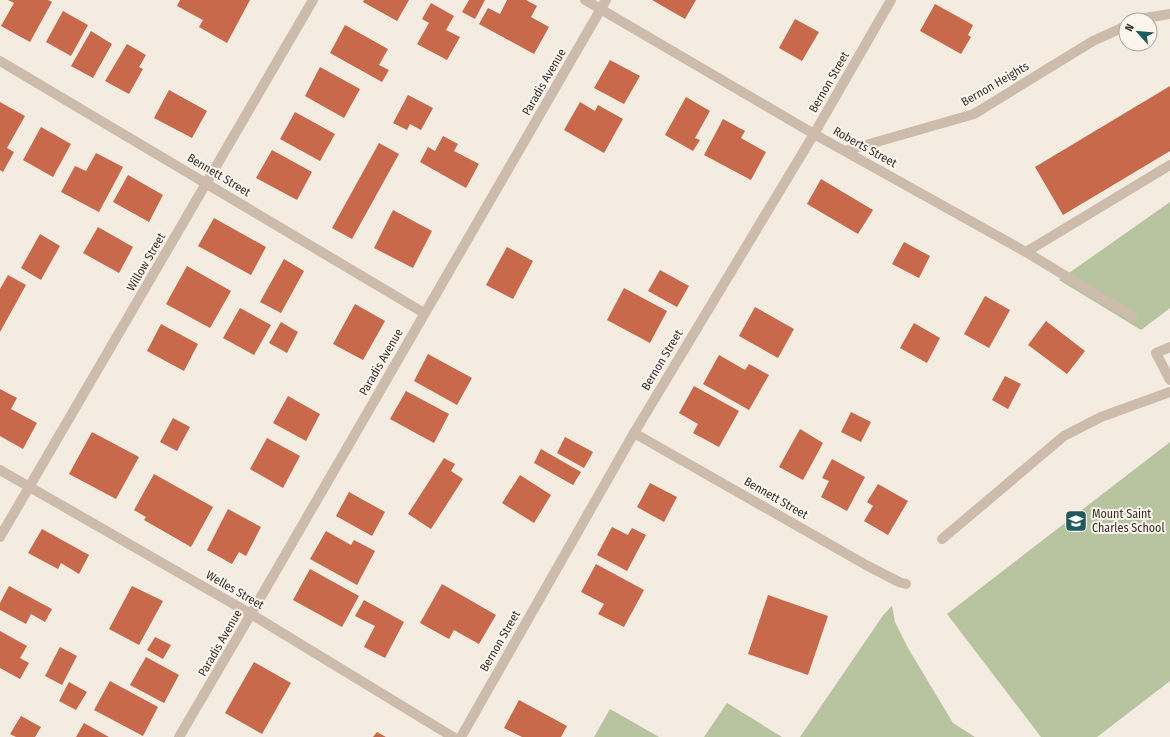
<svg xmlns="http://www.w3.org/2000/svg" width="1170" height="737" font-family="'Fira Sans Condensed',sans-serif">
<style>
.green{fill:#b8c4a0}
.building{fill:#c8694b}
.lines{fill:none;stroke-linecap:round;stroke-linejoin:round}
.service{stroke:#cdbbac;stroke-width:10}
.minor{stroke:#cdbbac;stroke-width:10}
.tertiary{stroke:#cdbbac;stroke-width:10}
.labels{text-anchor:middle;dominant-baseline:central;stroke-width:4;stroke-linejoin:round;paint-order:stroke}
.street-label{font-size:12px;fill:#3b302b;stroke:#fbf5ee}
.poi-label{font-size:12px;fill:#3b302b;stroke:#fbf5ee;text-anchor:start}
</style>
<rect width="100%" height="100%" fill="#f4ebe1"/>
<path class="green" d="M 1170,202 L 1170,308 L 1141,330 L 1059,280 Z
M 1170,442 L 1170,681 L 1097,737 L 1041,737 L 947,614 Z
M 892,606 L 895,622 L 908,648 L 953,723 L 975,737 L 800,737 L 884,614 Z
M 727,703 L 782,737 L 704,737 Z
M 610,709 L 659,737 L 594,737 Z"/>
<path class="building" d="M 8,0 L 48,0 L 52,2 L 30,42 L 1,26 L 14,3 Z
M 180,0 L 250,0 L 227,43 L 199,27 L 203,20 L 177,6 Z
M 364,0 L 409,0 L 397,21 L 363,2 Z
M 469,0 L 485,0 L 475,19 L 462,12 Z
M 507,0 L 526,0 L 537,6 L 531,17 L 549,27 L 534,54 L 479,24 L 488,8 L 500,14 Z
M 652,0 L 696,0 L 685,19 Z
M 431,3 L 454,16 L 446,30 L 460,37 L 447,60 L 417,44 L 429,23 L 422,19 Z
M 935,4 L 973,25 L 968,35 L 971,37 L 961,54 L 920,31 Z
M 63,11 L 88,25 L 71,56 L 46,42 Z
M 795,19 L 819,32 L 802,61 L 779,48 Z
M 345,25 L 388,49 L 379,65 L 389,70 L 382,82 L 330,53 Z
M 91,31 L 112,44 L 93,78 L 71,66 Z
M 127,44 L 146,55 L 139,67 L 143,69 L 129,94 L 105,81 Z
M 610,60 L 640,76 L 624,104 L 594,88 Z
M 320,67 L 360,89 L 344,118 L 305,96 Z
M 1170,86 L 1170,151 L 1063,215 L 1035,167 Z
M 169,90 L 207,111 L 192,138 L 154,118 Z
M 408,95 L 433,108 L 421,130 L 410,124 L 407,130 L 393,123 Z
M 686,97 L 710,111 L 695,138 L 700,140 L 693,151 L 665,135 Z
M 0,102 L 25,116 L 7,148 L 14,152 L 3,172 L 0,170 Z
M 580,102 L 595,111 L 598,105 L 623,119 L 604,153 L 564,130 Z
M 295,112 L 335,134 L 320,161 L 280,139 Z
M 723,119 L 745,131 L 741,138 L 766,152 L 751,180 L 704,155 Z
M 41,127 L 71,144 L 53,177 L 23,160 Z
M 443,136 L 458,144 L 454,151 L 479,164 L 466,188 L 420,162 L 428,147 L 435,151 Z
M 379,143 L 399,154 L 352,239 L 332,228 Z
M 272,150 L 312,172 L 297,200 L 256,178 Z
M 96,153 L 123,167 L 99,212 L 61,192 L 75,166 L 86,171 Z
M 128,175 L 163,195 L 149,222 L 113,202 Z
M 821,179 L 873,210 L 858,234 L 807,204 Z
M 393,210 L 432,231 L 413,268 L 374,248 Z
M 214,218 L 266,247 L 251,275 L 198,246 Z
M 98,227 L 133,247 L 119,273 L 83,253 Z
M 40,234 L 60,246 L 41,280 L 21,268 Z
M 904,242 L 930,256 L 919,278 L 892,264 Z
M 507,247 L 533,261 L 513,299 L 486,285 Z
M 284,259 L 304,271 L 281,313 L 260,302 Z
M 187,266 L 231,291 L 210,328 L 166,304 Z
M 660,270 L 689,286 L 677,307 L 648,291 Z
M 8,275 L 26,285 L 0,332 L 0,289 Z
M 624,288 L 667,311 L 650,343 L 607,320 Z
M 985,296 L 1010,310 L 989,348 L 964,334 Z
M 355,304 L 385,321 L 363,360 L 333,344 Z
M 755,307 L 794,329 L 778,358 L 739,336 Z
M 240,308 L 271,325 L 254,355 L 223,338 Z
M 1046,321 L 1085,351 L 1067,374 L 1028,345 Z
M 281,322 L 298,332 L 287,353 L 269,343 Z
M 914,323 L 940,338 L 927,363 L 900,348 Z
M 161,324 L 198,344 L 184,371 L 147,351 Z
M 428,354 L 472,378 L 457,405 L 414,381 Z
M 719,355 L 745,370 L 749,364 L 769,375 L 749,410 L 703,384 Z
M 1005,376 L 1021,384 L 1008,409 L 992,400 Z
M 694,386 L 739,411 L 719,447 L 693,433 L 698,424 L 679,413 Z
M 0,389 L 17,398 L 11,409 L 37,423 L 23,449 L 0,436 Z
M 406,391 L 449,414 L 434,443 L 390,419 Z
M 288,396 L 320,414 L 306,441 L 273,423 Z
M 851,412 L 871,422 L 861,442 L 841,432 Z
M 173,418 L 190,427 L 177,451 L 160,442 Z
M 800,429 L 823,443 L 803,480 L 779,467 Z
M 92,432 L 139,457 L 116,499 L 69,474 Z
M 565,437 L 593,452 L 584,468 L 557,453 Z
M 267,438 L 300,456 L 283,488 L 250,469 Z
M 541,449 L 581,472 L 573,485 L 534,463 Z
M 444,458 L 455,464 L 451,471 L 463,479 L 431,529 L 408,514 Z
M 832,459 L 865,477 L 847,511 L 821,497 L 829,481 L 822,478 Z
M 154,474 L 213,507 L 191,547 L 144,520 L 146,517 L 134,510 Z
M 520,475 L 551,495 L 534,523 L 502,503 Z
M 650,483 L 677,497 L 664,522 L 637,507 Z
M 878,484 L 908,501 L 888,535 L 864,521 L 873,506 L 867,502 Z
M 349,492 L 385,512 L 372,536 L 336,516 Z
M 228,509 L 261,527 L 246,556 L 239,552 L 232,564 L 207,550 Z
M 612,527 L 628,535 L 632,528 L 646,535 L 627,571 L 597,555 Z
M 42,529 L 89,555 L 79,574 L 61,563 L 58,569 L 28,553 Z
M 326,531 L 351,545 L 354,540 L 375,551 L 357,585 L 310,559 Z
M 596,564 L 644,590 L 624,627 L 598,614 L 604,604 L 581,592 Z
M 310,569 L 359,596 L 342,627 L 293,600 Z
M 442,584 L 496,615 L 479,644 L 454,630 L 449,639 L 420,623 Z
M 9,586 L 52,609 L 45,622 L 31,614 L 26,624 L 0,610 L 0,603 Z
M 132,586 L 163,601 L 139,645 L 109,629 Z
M 768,595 L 828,616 L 808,675 L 748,654 Z
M 364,600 L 404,622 L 385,658 L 364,647 L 375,626 L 355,616 Z
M 0,631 L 27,646 L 20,658 L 29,663 L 20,679 L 0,668 Z
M 155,637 L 171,645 L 163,659 L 147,650 Z
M 60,647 L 77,656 L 62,685 L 45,676 Z
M 146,657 L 179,675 L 164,703 L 130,685 Z
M 254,662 L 291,683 L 262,734 L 225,713 Z
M 110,681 L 158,707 L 143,736 L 94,710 Z
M 69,682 L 87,692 L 76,710 L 59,701 Z
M 519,700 L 567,726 L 561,737 L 522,737 L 504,728 Z
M 21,716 L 41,727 L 35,737 L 16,737 L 10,734 Z
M 84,723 L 109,737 L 76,737 Z
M 377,732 L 386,737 L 373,737 Z"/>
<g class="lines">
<path class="service" d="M 1026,252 L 1170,165
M 1170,347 L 1156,353 L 1170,380
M 942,539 L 1064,436 L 1101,417 L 1170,392"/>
<path class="minor" d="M 585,0 L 814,134 L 1026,252 L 1133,317
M 1140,20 L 1145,18 L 1170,14
M 0,61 L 424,313
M 845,151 L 974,114 L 1093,41 L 1126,26
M 634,433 L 866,565 L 899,582 L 906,584
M 0,470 L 251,614 L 453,737
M 0,537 L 313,0
M 179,737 L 251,614 L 606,0"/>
<path class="tertiary" d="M 461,737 L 634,433 L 814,134 L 891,0"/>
</g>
<defs>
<g id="school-square" transform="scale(1.15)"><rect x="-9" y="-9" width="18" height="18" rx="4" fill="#1f5a5e" stroke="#fbf5ee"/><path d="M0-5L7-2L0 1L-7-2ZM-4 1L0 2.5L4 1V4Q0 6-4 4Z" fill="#fff"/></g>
</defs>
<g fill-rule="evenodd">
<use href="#school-square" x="1076" y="521"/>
</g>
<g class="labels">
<g class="street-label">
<text transform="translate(544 82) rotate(-60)">Paradis Avenue</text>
<text transform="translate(829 82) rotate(-60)">Bernon Street</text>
<text transform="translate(995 84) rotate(-30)">Bernon Heights</text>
<text transform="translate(865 147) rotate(29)">Roberts Street</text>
<text transform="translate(219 175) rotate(31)">Bennett Street</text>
<text transform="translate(146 262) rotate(-60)">Willow Street</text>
<text transform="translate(662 360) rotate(-59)">Bernon Street</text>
<text transform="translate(381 362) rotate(-60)">Paradis Avenue</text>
<text transform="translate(776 498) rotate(30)">Bennett Street</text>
<text transform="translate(235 590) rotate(30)">Welles Street</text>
<text transform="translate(500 641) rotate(-60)">Bernon Street</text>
<text transform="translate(220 643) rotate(-60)">Paradis Avenue</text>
</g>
<g class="poi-label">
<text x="1092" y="514">Mount Saint<tspan x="1092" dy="14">Charles School</tspan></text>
</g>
</g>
<g transform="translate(1138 32) rotate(297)"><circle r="19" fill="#fbf5ee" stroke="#aea6a0"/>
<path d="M0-3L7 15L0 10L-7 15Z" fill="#1f5a5e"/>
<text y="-6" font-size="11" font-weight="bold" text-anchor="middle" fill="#3b302b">N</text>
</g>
</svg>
